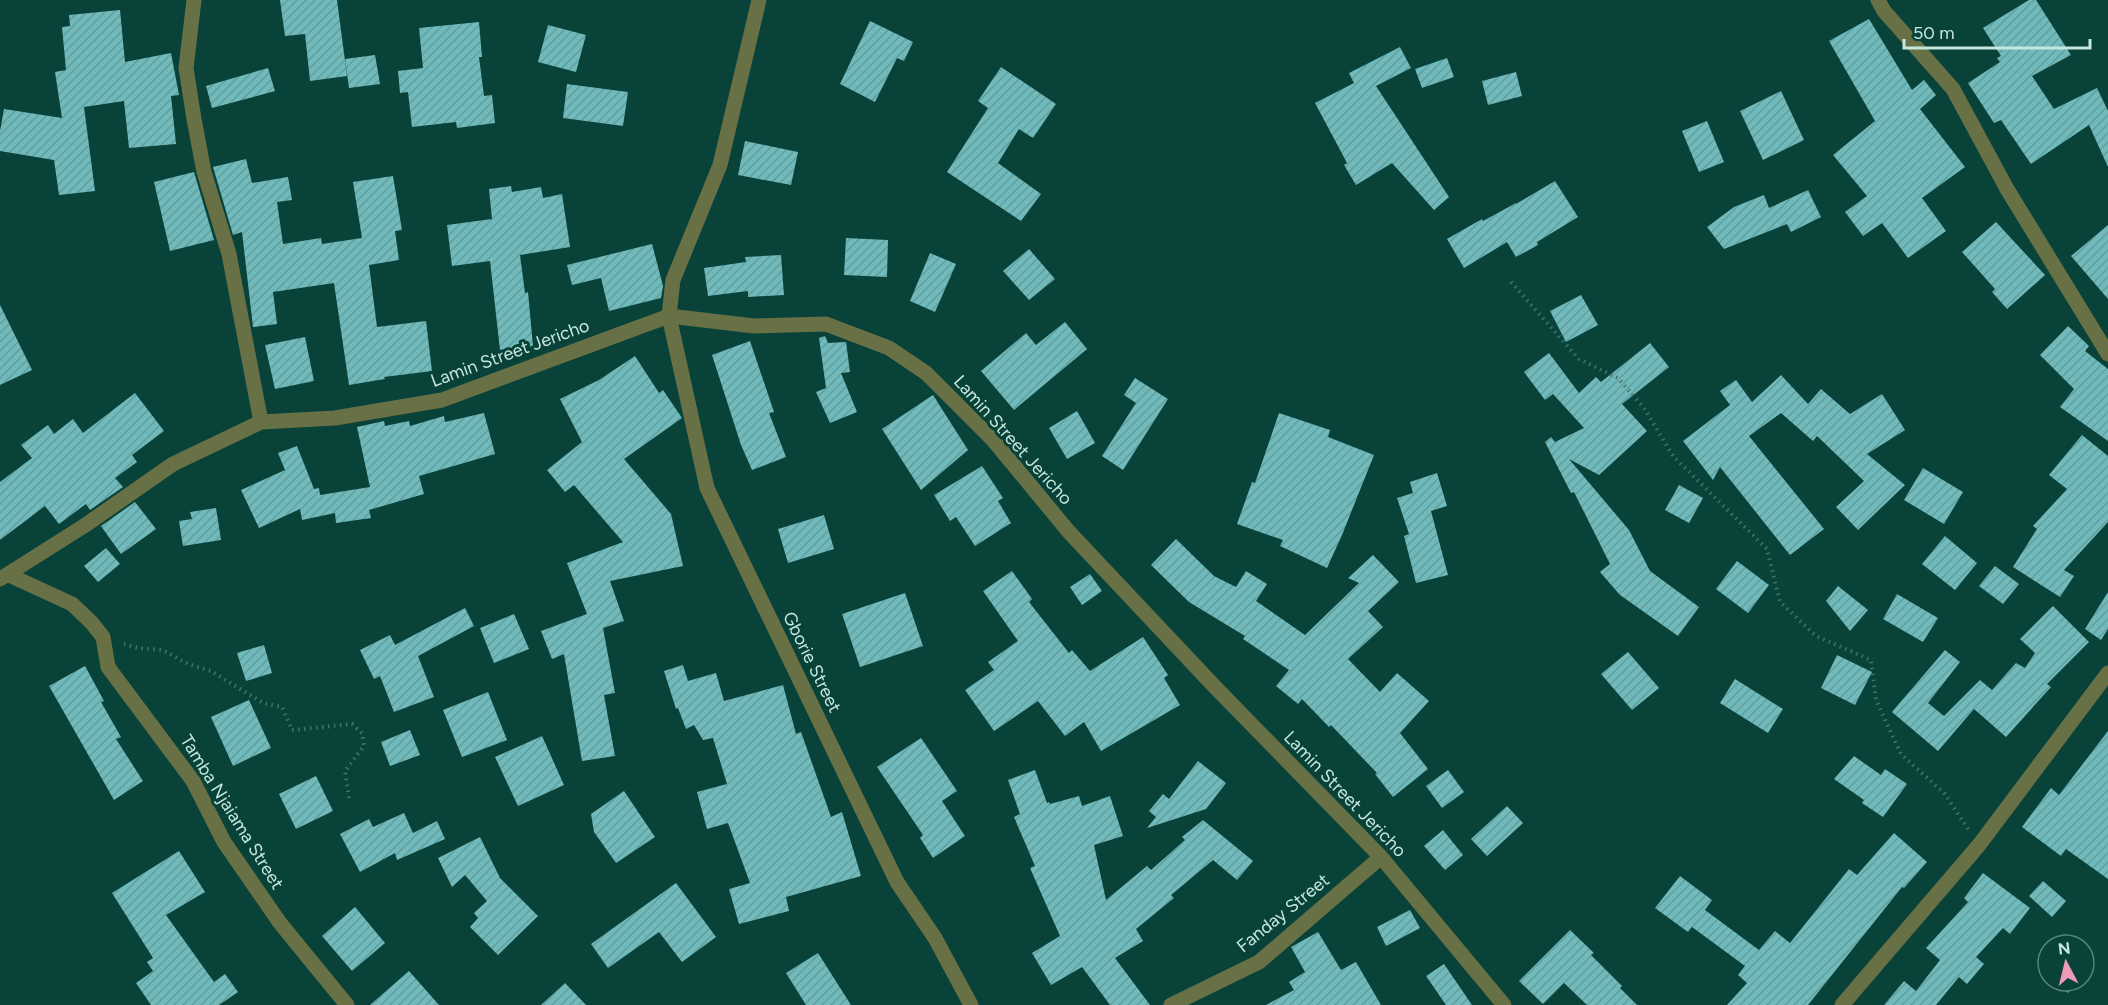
<svg xmlns="http://www.w3.org/2000/svg" width="2108" height="1005" font-family="Figtree,sans-serif">
<style>
.building{fill:url(#building-hatch)}
.lines{fill:none;stroke-linecap:round;stroke-linejoin:round}
.path{stroke:#41746a;stroke-width:4;stroke-dasharray:1.5 4.5;stroke-linecap:butt}
.minor{stroke:#687046;stroke-width:15}
.labels{text-anchor:middle;dominant-baseline:central;stroke-width:6;stroke-linejoin:round;paint-order:stroke}
.street-label{font-size:18px;fill:#c5e7de;stroke:#084238}
</style>
<defs>
<pattern id="building-hatch" width="6" height="6" patternUnits="userSpaceOnUse" patternTransform="scale(1.5)"><rect width="6" height="6" fill="#70babc"/><path d="M-1 1l2-2M0 6l6-6M5 7l2-2" fill="none" stroke="#639d9e"/></pattern>
</defs>
<rect width="100%" height="100%" fill="#084238"/>
<path class="building" d="M 280,0 L 337,0 L 347,76 L 310,81 L 305,34 L 285,36 Z
M 2029,0 L 2036,0 L 2071,55 L 2032,76 L 2054,109 L 2097,88 L 2108,111 L 2108,167 L 2089,125 L 2031,164 L 2001,120 L 1994,123 L 1968,83 L 2000,62 L 1997,58 L 2001,56 L 1983,28 Z
M 120,10 L 125,62 L 171,53 L 179,95 L 171,96 L 176,144 L 129,148 L 124,101 L 84,107 L 95,191 L 59,195 L 54,160 L 0,151 L 0,131 L 4,109 L 62,118 L 55,72 L 66,70 L 62,27 L 70,26 L 69,15 Z
M 1869,19 L 1912,90 L 1924,80 L 1936,95 L 1920,109 L 1965,167 L 1922,198 L 1946,231 L 1908,258 L 1882,223 L 1863,236 L 1845,212 L 1867,196 L 1833,155 L 1875,121 L 1829,41 Z
M 870,21 L 913,42 L 904,61 L 897,58 L 875,102 L 840,84 Z
M 479,22 L 482,57 L 479,57 L 484,96 L 492,95 L 495,123 L 457,128 L 456,122 L 412,127 L 408,92 L 400,93 L 398,71 L 423,68 L 419,28 Z
M 548,25 L 586,35 L 576,72 L 538,62 Z
M 1400,47 L 1411,68 L 1376,86 L 1449,197 L 1434,210 L 1392,163 L 1356,185 L 1344,165 L 1347,163 L 1315,103 L 1354,83 L 1349,73 Z
M 375,55 L 380,84 L 349,88 L 345,59 Z
M 1447,58 L 1454,77 L 1422,88 L 1415,69 Z
M 1001,67 L 1056,104 L 1033,138 L 1019,129 L 998,163 L 1041,194 L 1021,221 L 947,172 L 988,108 L 978,101 Z
M 268,68 L 275,91 L 212,108 L 206,86 Z
M 1516,72 L 1522,96 L 1488,105 L 1482,81 Z
M 567,84 L 628,92 L 623,126 L 563,118 Z
M 1781,91 L 1804,140 L 1763,160 L 1740,111 Z
M 1707,121 L 1724,162 L 1699,172 L 1682,131 Z
M 745,141 L 798,152 L 791,185 L 738,175 Z
M 246,159 L 252,183 L 288,177 L 292,200 L 277,202 L 283,244 L 321,238 L 322,244 L 362,238 L 353,182 L 393,176 L 402,230 L 395,231 L 399,260 L 369,265 L 377,327 L 426,321 L 432,371 L 384,377 L 385,379 L 349,385 L 334,283 L 273,292 L 277,324 L 253,327 L 242,232 L 233,235 L 213,167 Z
M 194,172 L 214,240 L 170,251 L 154,182 Z
M 1555,181 L 1578,217 L 1537,242 L 1538,245 L 1516,257 L 1507,242 L 1464,268 L 1447,239 L 1482,219 L 1483,221 L 1516,203 L 1516,204 Z
M 511,186 L 512,192 L 541,187 L 543,198 L 562,194 L 570,247 L 520,255 L 525,293 L 528,292 L 533,346 L 500,350 L 490,261 L 452,266 L 447,225 L 492,219 L 489,189 Z
M 1808,190 L 1821,217 L 1791,232 L 1787,224 L 1724,249 L 1707,227 L 1734,207 L 1764,195 L 1769,208 Z
M 1996,222 L 2045,275 L 2007,309 L 1992,292 L 1995,289 L 1962,252 Z
M 2108,225 L 2108,299 L 2071,256 Z
M 846,238 L 888,240 L 887,277 L 844,275 Z
M 652,244 L 663,286 L 661,298 L 609,311 L 601,278 L 572,285 L 567,265 Z
M 1029,249 L 1055,279 L 1029,300 L 1003,271 Z
M 930,253 L 956,264 L 935,312 L 910,301 Z
M 781,255 L 784,295 L 748,297 L 748,291 L 708,296 L 704,268 L 746,262 L 745,257 Z
M 1581,295 L 1598,325 L 1566,342 L 1550,311 Z
M 0,305 L 32,370 L 0,385 Z
M 1065,322 L 1087,349 L 1014,410 L 981,371 L 1026,333 L 1036,345 Z
M 2068,326 L 2089,346 L 2085,351 L 2108,369 L 2108,441 L 2060,407 L 2074,389 L 2040,355 Z
M 825,336 L 828,343 L 846,342 L 850,372 L 841,373 L 857,412 L 830,423 L 816,392 L 826,388 L 819,338 Z
M 305,337 L 314,381 L 275,389 L 265,345 Z
M 750,341 L 774,412 L 769,413 L 786,457 L 752,470 L 741,445 L 712,355 Z
M 1650,343 L 1669,367 L 1622,404 L 1647,431 L 1599,475 L 1569,459 L 1629,530 L 1650,571 L 1699,607 L 1678,636 L 1620,595 L 1600,572 L 1610,564 L 1574,492 L 1571,493 L 1545,442 L 1551,437 L 1555,442 L 1584,428 L 1553,394 L 1545,400 L 1524,372 L 1549,353 L 1579,393 L 1596,377 L 1601,382 Z
M 635,356 L 659,393 L 663,390 L 682,418 L 624,459 L 671,514 L 683,566 L 610,581 L 624,621 L 603,628 L 615,693 L 604,695 L 615,756 L 582,761 L 564,654 L 552,659 L 541,631 L 587,614 L 567,563 L 623,542 L 574,485 L 565,492 L 547,470 L 582,442 L 560,399 L 599,380 Z
M 1781,375 L 1808,404 L 1821,389 L 1850,414 L 1882,394 L 1905,430 L 1867,454 L 1905,485 L 1858,530 L 1836,507 L 1864,481 L 1817,436 L 1813,441 L 1781,413 L 1749,436 L 1824,529 L 1790,555 L 1720,467 L 1713,480 L 1683,441 L 1730,405 L 1720,391 L 1736,380 L 1752,402 Z
M 1135,378 L 1168,399 L 1123,470 L 1102,456 L 1136,403 L 1124,395 Z
M 135,393 L 164,431 L 132,455 L 137,462 L 115,478 L 123,487 L 90,510 L 86,504 L 59,524 L 45,506 L 0,540 L 0,482 L 32,458 L 21,445 L 48,425 L 54,434 L 73,419 L 83,433 Z
M 933,395 L 968,450 L 921,490 L 882,429 Z
M 1077,411 L 1095,443 L 1067,459 L 1049,428 Z
M 484,413 L 495,454 L 419,476 L 424,494 L 369,510 L 371,518 L 336,523 L 335,513 L 302,520 L 300,509 L 259,528 L 241,490 L 285,470 L 278,453 L 297,446 L 314,489 L 319,488 L 320,495 L 370,487 L 357,427 L 384,421 L 385,426 L 409,421 L 410,426 L 444,416 L 445,422 Z
M 1279,413 L 1330,430 L 1328,437 L 1374,455 L 1342,535 L 1327,568 L 1280,546 L 1283,540 L 1237,524 L 1252,482 L 1255,483 Z
M 2082,435 L 2108,456 L 2108,522 L 2064,570 L 2074,576 L 2060,597 L 2013,567 L 2037,529 L 2033,526 L 2067,489 L 2049,475 Z
M 982,466 L 1003,498 L 998,501 L 1011,523 L 975,546 L 956,517 L 950,521 L 934,495 Z
M 1923,468 L 1963,492 L 1944,524 L 1904,500 Z
M 1437,473 L 1447,506 L 1431,511 L 1448,575 L 1416,583 L 1404,536 L 1409,534 L 1397,498 L 1413,493 L 1410,482 Z
M 1679,485 L 1703,498 L 1689,523 L 1665,510 Z
M 135,502 L 156,529 L 121,554 L 101,526 Z
M 216,508 L 221,540 L 183,546 L 179,521 L 192,519 L 190,512 Z
M 824,515 L 834,549 L 788,563 L 778,529 Z
M 1945,536 L 1977,563 L 1955,590 L 1922,564 Z
M 1176,539 L 1214,576 L 1236,587 L 1246,571 L 1267,584 L 1256,601 L 1305,635 L 1359,583 L 1348,578 L 1373,555 L 1399,582 L 1368,611 L 1383,627 L 1348,659 L 1380,692 L 1397,673 L 1429,701 L 1400,733 L 1428,769 L 1393,797 L 1375,774 L 1377,773 L 1331,725 L 1329,727 L 1302,699 L 1298,704 L 1276,686 L 1289,670 L 1243,639 L 1245,636 L 1189,602 L 1151,565 Z
M 106,548 L 120,564 L 98,582 L 84,566 Z
M 1737,561 L 1769,585 L 1748,613 L 1716,589 Z
M 1995,566 L 2019,584 L 2003,604 L 1979,586 Z
M 1012,571 L 1032,599 L 1029,602 L 1069,653 L 1072,650 L 1090,671 L 1143,637 L 1168,675 L 1164,678 L 1180,705 L 1101,751 L 1084,722 L 1065,736 L 1038,701 L 994,731 L 965,690 L 994,670 L 988,662 L 1018,641 L 983,591 Z
M 1090,574 L 1102,591 L 1082,605 L 1070,587 Z
M 1838,586 L 1868,610 L 1850,631 L 1826,601 Z
M 2108,592 L 2108,629 L 2101,640 L 2085,629 Z
M 905,593 L 923,646 L 860,667 L 842,614 Z
M 1897,594 L 1938,618 L 1923,642 L 1883,619 Z
M 2053,606 L 2089,642 L 2047,684 L 2051,687 L 2006,737 L 1974,709 L 1938,751 L 1892,712 L 1945,650 L 1960,662 L 1928,703 L 1944,716 L 1980,680 L 1992,690 L 2016,663 L 2025,668 L 2035,653 L 2020,639 Z
M 465,608 L 474,626 L 418,656 L 434,697 L 394,712 L 380,676 L 374,679 L 360,650 L 390,635 L 395,645 Z
M 514,614 L 529,649 L 494,663 L 480,628 Z
M 264,645 L 272,673 L 246,681 L 237,653 Z
M 1628,652 L 1659,688 L 1632,710 L 1601,674 Z
M 1837,655 L 1872,672 L 1855,705 L 1821,688 Z
M 683,665 L 688,681 L 716,673 L 724,701 L 783,685 L 796,734 L 801,732 L 831,817 L 842,812 L 861,876 L 786,897 L 789,911 L 739,924 L 729,889 L 750,883 L 728,823 L 707,829 L 697,792 L 727,784 L 713,738 L 703,740 L 694,725 L 686,729 L 678,708 L 676,709 L 664,671 Z
M 85,666 L 104,701 L 101,702 L 121,737 L 116,739 L 143,781 L 114,800 L 49,686 Z
M 1735,679 L 1783,709 L 1768,733 L 1720,703 Z
M 488,692 L 507,740 L 462,757 L 443,710 Z
M 249,700 L 271,748 L 233,766 L 211,717 Z
M 410,730 L 420,755 L 390,766 L 381,742 Z
M 2108,731 L 2108,879 L 2066,849 L 2061,856 L 2022,827 L 2051,788 L 2059,795 Z
M 542,736 L 564,785 L 518,806 L 495,757 Z
M 921,738 L 957,791 L 942,801 L 965,836 L 933,858 L 920,838 L 923,835 L 877,767 Z
M 1854,756 L 1881,775 L 1885,769 L 1907,784 L 1883,817 L 1862,803 L 1864,800 L 1834,779 Z
M 1198,761 L 1226,783 L 1206,809 L 1147,828 L 1156,817 L 1149,811 L 1163,794 L 1169,799 Z
M 1035,770 L 1047,803 L 1049,802 L 1050,804 L 1079,796 L 1082,806 L 1110,796 L 1123,836 L 1094,845 L 1106,900 L 1147,866 L 1151,870 L 1185,840 L 1182,837 L 1203,820 L 1253,861 L 1237,880 L 1213,860 L 1171,895 L 1174,898 L 1136,929 L 1143,941 L 1115,958 L 1150,1005 L 1110,1005 L 1082,967 L 1051,985 L 1032,953 L 1060,936 L 1030,868 L 1035,866 L 1014,817 L 1020,814 L 1008,780 Z
M 1448,770 L 1464,792 L 1442,808 L 1426,786 Z
M 316,776 L 333,811 L 296,829 L 279,794 Z
M 624,791 L 655,837 L 616,863 L 594,832 L 591,814 Z
M 1507,806 L 1523,823 L 1487,856 L 1471,839 Z
M 404,813 L 413,833 L 437,821 L 445,839 L 397,860 L 395,853 L 360,872 L 340,834 L 369,819 L 373,827 Z
M 1443,830 L 1463,855 L 1445,870 L 1424,846 Z
M 1894,833 L 1927,862 L 1904,888 L 1902,887 L 1808,1005 L 1727,1005 L 1747,983 L 1738,975 L 1745,966 L 1692,927 L 1688,932 L 1655,908 L 1680,876 L 1712,900 L 1705,910 L 1759,950 L 1775,931 L 1790,943 L 1849,869 L 1857,875 Z
M 480,837 L 500,878 L 538,916 L 498,955 L 470,927 L 478,918 L 474,913 L 487,901 L 465,875 L 452,887 L 438,858 Z
M 179,851 L 205,892 L 166,915 L 214,982 L 225,974 L 238,992 L 219,1005 L 151,1005 L 136,983 L 153,971 L 147,962 L 153,958 L 112,893 Z
M 1983,873 L 2030,908 L 2010,934 L 2003,928 L 1976,957 L 1984,964 L 1967,984 L 1959,977 L 1936,1005 L 1884,1005 L 1904,981 L 1916,991 L 1940,960 L 1926,948 L 1968,902 L 1964,898 Z
M 2043,881 L 2066,901 L 2052,917 L 2029,896 Z
M 676,883 L 716,937 L 682,962 L 659,932 L 608,968 L 591,944 Z
M 355,907 L 385,943 L 352,971 L 322,936 Z
M 1410,910 L 1420,928 L 1386,946 L 1377,927 Z
M 1570,930 L 1594,953 L 1591,955 L 1622,986 L 1620,988 L 1637,1005 L 1587,1005 L 1564,983 L 1543,1004 L 1519,981 Z
M 1318,932 L 1341,970 L 1356,962 L 1381,1005 L 1266,1005 L 1294,990 L 1289,982 L 1305,972 L 1291,947 Z
M 818,953 L 851,1005 L 806,1005 L 786,973 Z
M 1444,964 L 1472,1005 L 1446,1005 L 1426,976 Z
M 409,971 L 439,1005 L 370,1005 Z
M 2052,981 L 2077,981 L 2068,993 Z
M 565,983 L 586,1005 L 541,1005 Z"/>
<g class="lines">
<path class="path" d="M 1511,282 L 1579,359 L 1618,378 L 1644,408 L 1673,456 L 1767,549 L 1780,602 L 1816,636 L 1871,660 L 1876,700 L 1901,754 L 1945,794 L 1968,829
M 124,644 L 138,648 L 163,650 L 188,664 L 211,671 L 263,703 L 282,707 L 292,730 L 352,724 L 362,733 L 364,746 L 345,771 L 349,798"/>
<path class="minor" d="M 194,0 L 186,68 L 194,119 L 204,172 L 229,254 L 261,422
M 759,0 L 720,165 L 673,280 L 669,316 L 707,488 L 897,882 L 935,938 L 971,1005
M 1878,0 L 1884,11 L 1953,89 L 2007,189 L 2108,354
M 9,575 L 72,604 L 91,622 L 103,637 L 108,667 L 193,781 L 224,842 L 280,923 L 347,1005
M 0,579 L 84,526 L 173,464 L 261,422 L 335,418 L 442,400 L 669,316 L 754,326 L 826,324 L 889,348 L 926,373 L 993,440 L 1069,532 L 1215,687 L 1381,857 L 1504,1005
M 1171,1005 L 1259,962 L 1381,857
M 1842,1005 L 1979,845 L 2108,673"/>
</g>
<g class="labels">
<g class="street-label">
<text transform="translate(510 353) rotate(-20)">Lamin Street Jericho</text>
<text transform="translate(1013 440) rotate(48)">Lamin Street Jericho</text>
<text transform="translate(812 662) rotate(64)">Gborie Street</text>
<text transform="translate(1345 794) rotate(46)">Lamin Street Jericho</text>
<text transform="translate(232 812) rotate(58)">Tamba Njaiama Street</text>
<text transform="translate(1283 913) rotate(-39)">Fanday Street</text>
</g>
</g>
<g transform="translate(2066 963) rotate(353)"><circle r="28" fill="#084238" stroke="#54847a" stroke-width="1.5"/>
<path d="M0-4.5L10 22L0 15L-10 22Z" fill="#ef9ab8"/>
<text y="-9" font-size="16" font-weight="bold" text-anchor="middle" fill="#c5e7de">N</text>
</g>
<path d="M1904 39v9h186v-9" fill="none" stroke="#c5e7de" stroke-width="3"/>
<text x="1913" y="39" font-size="18" fill="#c5e7de" stroke="#084238" stroke-width="4.5" paint-order="stroke">50 m</text>
</svg>
